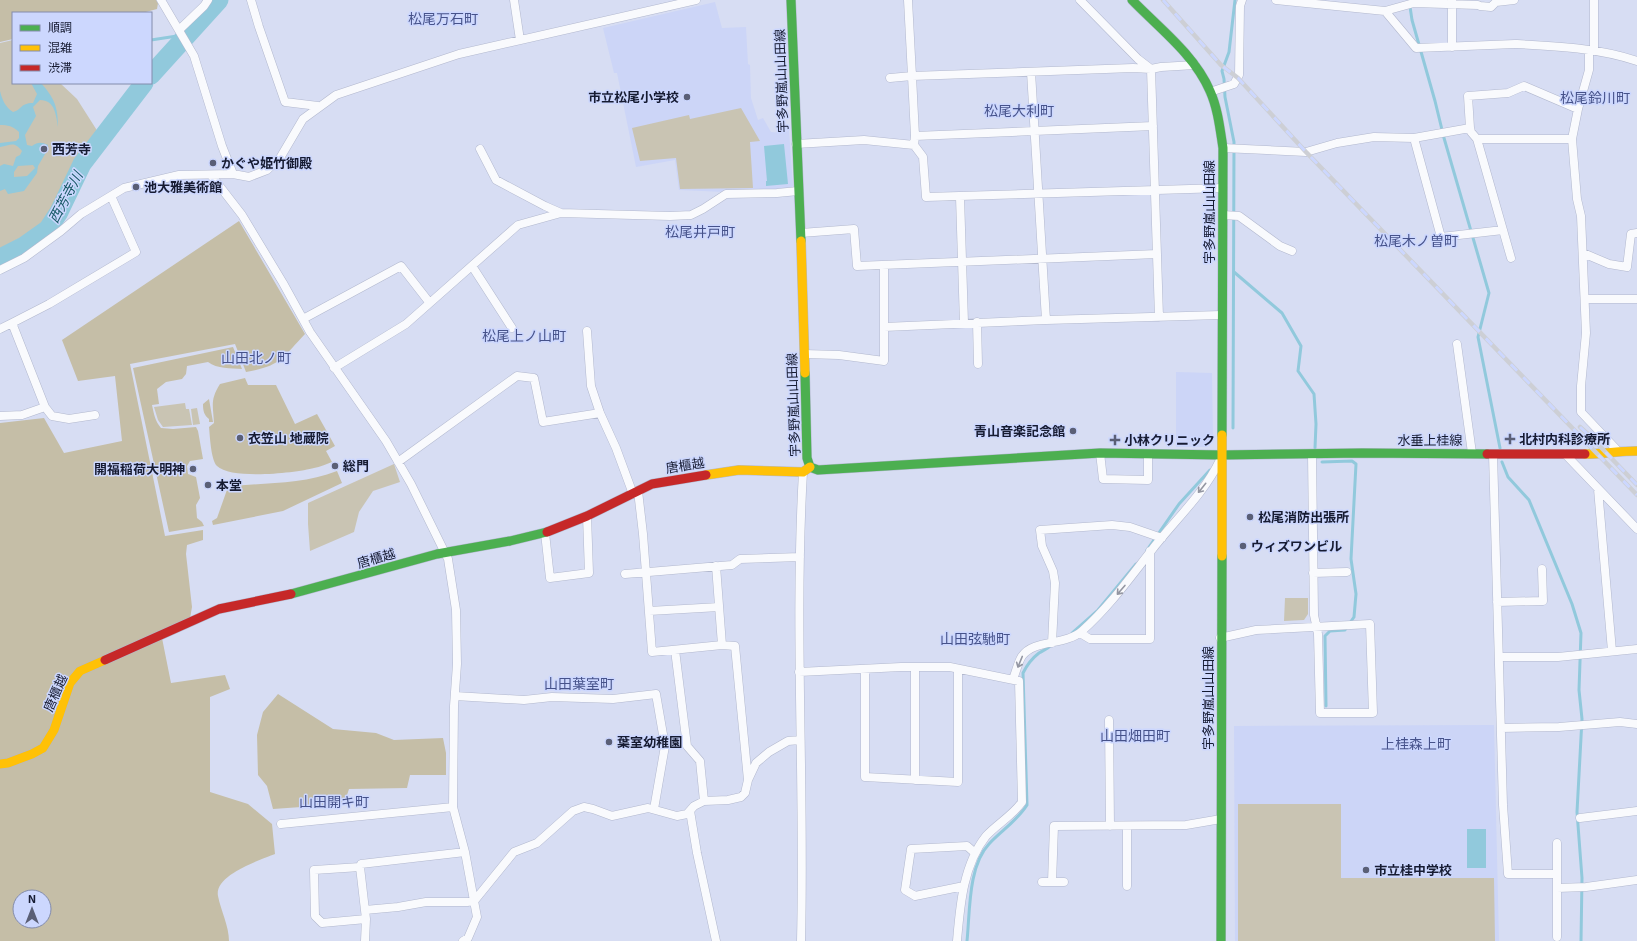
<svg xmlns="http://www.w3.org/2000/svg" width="1637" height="941" font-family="'Exo 2','Noto Sans JP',sans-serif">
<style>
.built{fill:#ccd5f7}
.green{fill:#c9c4b3}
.forest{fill:#c5bea7;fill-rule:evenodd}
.water{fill:#91c9dc;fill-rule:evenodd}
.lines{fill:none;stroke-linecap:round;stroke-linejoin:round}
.stream{stroke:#91c9dc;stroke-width:3}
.river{stroke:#91c9dc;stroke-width:19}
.street-casing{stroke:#b2b8ce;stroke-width:9}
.fast-casing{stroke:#b2b8ce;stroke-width:10}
.slow-casing{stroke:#b2b8ce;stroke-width:10}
.jam-casing{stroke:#b2b8ce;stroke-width:10}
.street{stroke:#f9fafd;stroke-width:8}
.fast{stroke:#4caf50;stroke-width:9}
.slow{stroke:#ffc107;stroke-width:9}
.jam{stroke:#c62828;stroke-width:9}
.rail-casing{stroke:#cdcfd5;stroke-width:4.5}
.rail{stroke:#ccd7fe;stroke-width:3;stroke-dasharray:9;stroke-linecap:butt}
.oneway{stroke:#9396a2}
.poi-dot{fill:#5a5f76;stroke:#ccd7fe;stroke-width:1.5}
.labels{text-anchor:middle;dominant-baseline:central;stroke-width:3;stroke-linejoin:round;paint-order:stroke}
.street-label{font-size:13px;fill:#161b32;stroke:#ccd7fe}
.poi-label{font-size:13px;font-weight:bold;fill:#161b32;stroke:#ccd7fe;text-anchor:start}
.neighbourhood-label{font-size:14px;fill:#46528a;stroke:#ccd7fe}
.water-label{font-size:14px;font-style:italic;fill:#195a67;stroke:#ccd7fe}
</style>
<rect width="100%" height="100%" fill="#d7ddf3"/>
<path class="built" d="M 715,2 L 722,28 L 746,27 L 748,64 L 750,65 L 751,98 L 758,120 L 763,118 L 771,132 L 784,133 L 789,130 L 793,186 L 790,189 L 725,192 L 679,190 L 675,160 L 636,167 L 617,73 L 614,73 L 603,28 Z
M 1176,372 L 1212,373 L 1213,438 L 1204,447 L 1176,447 Z
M 1494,725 L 1499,941 L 1235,941 L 1234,726 Z"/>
<path class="green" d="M 13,40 L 13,83 L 60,83 L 77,99 L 98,132 L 76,165 L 55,207 L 45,224 L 0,249 L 0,43 Z
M 741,108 L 760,141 L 750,142 L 753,188 L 680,189 L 676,158 L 640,161 L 632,128 L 689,115 L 690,119 Z
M 185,403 L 186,409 L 189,409 L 192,425 L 163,427 L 158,420 L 154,407 Z
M 197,408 L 200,424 L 193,425 L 191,409 Z
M 394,464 L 400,482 L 373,491 L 359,512 L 354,532 L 310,551 L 308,524 L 308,503 Z
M 1285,598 L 1308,598 L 1308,614 L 1304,620 L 1284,621 Z
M 1238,804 L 1341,804 L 1341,878 L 1494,878 L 1495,941 L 1238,941 Z"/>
<path class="forest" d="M 0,0 L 156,0 L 158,3 L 157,9 L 142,13 L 13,13 L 13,39 L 0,42 Z
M 239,221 L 305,334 C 282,358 281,366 246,372 L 235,344 L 130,364 L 165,536 L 203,530 L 203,540 L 187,545 L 186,554 L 192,607 L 189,624 L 162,638 L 171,683 L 225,675 L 230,689 L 210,697 L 210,792 L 248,804 L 272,824 L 275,854 C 260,860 214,875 218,896 C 221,911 229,926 229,941 L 0,941 L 0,423 L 44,418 L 64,453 L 122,441 L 115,376 L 78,381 L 62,340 ZM 20,897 L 44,897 L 44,921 L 20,921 Z
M 233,347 L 242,369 C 231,368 217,369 208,362 L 187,366 L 186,374 L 182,379 L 166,382 L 157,389 L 159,404 L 152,405 C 154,414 155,421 161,428 L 173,429 L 196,427 L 198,431 L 203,459 L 190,461 L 187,466 L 188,474 L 196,477 L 200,498 L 196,505 L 197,518 L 202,522 L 204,526 L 169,532 L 133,368 Z
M 245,378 L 248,385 L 276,385 L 295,424 L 317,414 L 335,446 L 326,451 L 332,462 C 326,464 320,467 314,468 C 296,473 231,480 217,466 C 211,460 210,437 209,427 L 214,423 C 213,405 210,400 220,384 Z
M 209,399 L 213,422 L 209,422 L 209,419 C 204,415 203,411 203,404 Z
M 337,471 L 342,483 L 283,511 L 213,525 L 212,521 L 217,518 L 228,487 C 264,482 302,485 337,471 Z
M 278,694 L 333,729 L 376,733 L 394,740 L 443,738 L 446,753 L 446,775 L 410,775 L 407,788 L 349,789 L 344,804 L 273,809 L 267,786 L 258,775 L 257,735 L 263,712 Z"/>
<path class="water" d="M 31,83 L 41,83 C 54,98 58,106 58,127 C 56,115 55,100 40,100 L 33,107 L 36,116 L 25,135 L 27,145 L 32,146 C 38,142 41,142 48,145 L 48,149 L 38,166 L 37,173 L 24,191 L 8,194 L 5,189 L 0,191 L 0,166 L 4,164 L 13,166 L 16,157 L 20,155 L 22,151 C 14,141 11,145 0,147 L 0,143 L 16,141 L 19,138 L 19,132 C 13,126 8,125 0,125 L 0,91 C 2,99 5,107 13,112 C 22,110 20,103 33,103 L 37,94 ZM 33,165 L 35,168 L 27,176 L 14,177 L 14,172 L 18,166 Z
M 784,144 L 788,184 L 766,186 L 766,181 L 767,181 L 764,146 Z
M 1467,829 L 1486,829 L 1486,868 L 1467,868 Z"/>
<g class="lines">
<path class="stream" d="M 1409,0 L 1412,20 L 1435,101 L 1444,138 L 1489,293 L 1478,337 L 1500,448
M 151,40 L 190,34
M 1234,272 L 1282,313 L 1301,346 L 1298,371 L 1314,394 L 1316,424 L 1315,448
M 1233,428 L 1234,142 L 1225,97 L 1224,79 L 1222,71 L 1229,52 L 1235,0
M 1322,462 L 1352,461 L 1356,464 L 1351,559 L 1356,594 L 1354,617 L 1345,630 L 1330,631 L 1325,636 L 1326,706
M 1502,462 L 1508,477 L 1529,500 L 1572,604 L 1581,633 L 1579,690 L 1582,719 L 1577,812 L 1582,878 L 1581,941
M 1147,550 L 1179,504 L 1210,470
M 1072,633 L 1098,610 L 1136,564
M 967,941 C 970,912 968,866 989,844 C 1001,831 1017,821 1027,805 L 1023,673 C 1027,665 1031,659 1039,653 C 1044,650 1048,649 1052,644"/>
<path class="river" d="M 151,75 L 219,0
M 0,258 L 24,246 L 48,229 L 59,212 L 82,164 L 144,83"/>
<g class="street-casing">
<path id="street" d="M 161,0 L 194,56 L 222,146 L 233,174
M 251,0 L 259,27 L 285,102 L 318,106
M 514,0 L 520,40
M 1080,0 L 1138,59 L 1151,69 L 1159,317
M 1276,0 L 1385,11 L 1416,48 L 1515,44 C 1555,46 1599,48 1637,61
M 1594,0 L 1594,51
M 1414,3 L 1478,5 L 1480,6 L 1491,7 L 1496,2 L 1514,0
M 1385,11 L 1414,3 L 1414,0
M 179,30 L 204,6 L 208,0
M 1452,47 L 1452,0
M 1589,50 L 1589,70 L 1578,109 L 1572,139 L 1577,199 L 1581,216 L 1586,333 L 1581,386 L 1581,412 L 1618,451
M 1195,65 L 1161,67 L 1151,69 L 1133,68 L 912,76 L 915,136 L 914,145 L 923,157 L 926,197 L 1223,188
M 1031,72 L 1046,320
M 890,78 L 912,76 L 908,0
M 1210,92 L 1234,84 L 1239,75 L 1240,6 L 1242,0
M 915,136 L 1153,126
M 1414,138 L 1441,237 L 1503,230
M 1477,139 L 1572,139
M 796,144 L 864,140 L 914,145
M 1223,148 L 1306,152 L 1337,143 L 1374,137 L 1414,138 L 1470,128
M 480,149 L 496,180 L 545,206 L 561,213
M 211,175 L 242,215 L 283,283 L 310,332 L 386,441 L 411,484 L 448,559 L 456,610 L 457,664 L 454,706 L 453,807 L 465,852 L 477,917 L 468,938 L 463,941
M 960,197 L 964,323
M 1223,215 L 1239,216 L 1280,246 L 1292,251
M 801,233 L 854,229 L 857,266 L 1157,254
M 1583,253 L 1609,264 L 1627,267 L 1631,234 L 1637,233
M 1511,258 L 1477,139 L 1471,132 L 1470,128 L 1468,96 L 1508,93 L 1524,86 L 1578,109
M 884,265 L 884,327 L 1046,320 L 1221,315
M 472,266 L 512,328
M 0,270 L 24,258 L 61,231 L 81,214 L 124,188 L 179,175 L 233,174 L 249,177 L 267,170 L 280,158 L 303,119 L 336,95 L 459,54 L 696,0
M 1585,299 L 1637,299
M 303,319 L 401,266 L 429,302
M 977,322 L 978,364
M 12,323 L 49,304 L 136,252 L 111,196
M 0,329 L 12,323 L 45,407 L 22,415 L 0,416
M 587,331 L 591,386 L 600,413 L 616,448 L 633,494
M 1457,344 L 1472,453
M 804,354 L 839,355 L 884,361 L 884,327
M 334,368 L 406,324 L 518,225 L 561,213 L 670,216 L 691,215 L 703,209 L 726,194 L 777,193 L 798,191
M 45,407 L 52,416 L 69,419 L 95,415
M 1100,453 L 1103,479 L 1148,480 L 1148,454
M 1493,454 L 1503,805 L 1508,874 L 1557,874
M 1565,454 L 1637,529
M 398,462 L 517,376 L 534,378 L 543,422 L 600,413
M 1598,489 L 1612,651
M 638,491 L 643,534 L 652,652 L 722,645 L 735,646 L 748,780
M 545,533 L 550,578 L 589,573 L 587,516
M 716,566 L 722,645
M 1313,573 L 1347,572
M 625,574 L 732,565 L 740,559 L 800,557
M 1497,602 L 1543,601 L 1542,569
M 649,611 L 719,607
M 1080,633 L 1090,639 L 1150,639 L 1150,551
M 1220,638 L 1256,630 L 1370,624 L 1373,713 L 1320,713 L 1318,634 L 1314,615 L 1312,454
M 1052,643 L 1055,583 L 1053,571 L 1042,546 L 1040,530 L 1112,525 L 1130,527 L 1162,538
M 675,650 L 687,746 L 700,761 L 704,801
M 1499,657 L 1558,657 L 1637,649
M 915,668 L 915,780
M 865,669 L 865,777 L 958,782 L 958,669
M 799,672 L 901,667 L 950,667 L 1019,681 L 1022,802 C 1012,816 997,824 986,836 C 963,865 960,906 957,941
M 1013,679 C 1016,672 1018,662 1022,656 C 1034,639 1065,646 1082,631 C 1109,607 1129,579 1151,551 C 1174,521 1204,494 1220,460
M 455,696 L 524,700 L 552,697 L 613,699 L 656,694 L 665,746 L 654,809
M 1109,720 L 1110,826
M 1501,728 L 1559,727 L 1620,722 L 1637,724
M 690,811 L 697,853 L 716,941
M 1580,818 L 1637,811
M 281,824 L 453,807
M 1557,843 L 1557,937
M 360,867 L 314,870 L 315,916 L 322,923 L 366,919
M 1042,882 L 1064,882
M 1052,882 L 1054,826 L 1186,825 L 1221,819
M 964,886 L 915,896 L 905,890 L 911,849 L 967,846 L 975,853
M 1127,886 L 1127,826
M 1557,888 L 1586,887 L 1637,880
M 365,910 L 398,907 L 426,902 L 468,902 L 475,900 L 514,852 L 537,843 L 573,811 L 584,807 L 593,809 L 612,816 L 648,808 L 677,816 L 687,814 L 694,806 L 704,801 L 728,800 L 741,797 L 745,793 L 748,780 L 756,763 L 769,752 L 788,741 L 800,740
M 365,941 L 366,919 L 360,867 L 361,864 L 465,852
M 801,941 C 805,785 794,628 803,472"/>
</g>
<g class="fast-casing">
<path id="fast" d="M 791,0 L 801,241
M 1132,0 C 1159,28 1194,54 1210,91 C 1218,109 1220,129 1223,148 L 1222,435
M 805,373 L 807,458 L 810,467 L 818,470 L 1100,453 L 1222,455
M 1222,455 L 1362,453 L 1487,454
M 291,594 L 437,554 L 510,541 L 547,532
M 1221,941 L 1222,556"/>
</g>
<g class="slow-casing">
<path id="slow" d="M 801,241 L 805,373
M 1585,454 C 1603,454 1619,451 1637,451
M 706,475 L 739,470 L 803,472 L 810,467
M 1222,556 L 1222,435
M 0,764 L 8,763 L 32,754 L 43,748 L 54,730 L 70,683 L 80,671 L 105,660"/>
</g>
<g class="jam-casing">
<path id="jam" d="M 1487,454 L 1585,454
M 547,532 L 587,516 L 652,484 L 706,475
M 105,660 L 219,609 L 291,594"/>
</g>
<use href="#street" class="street"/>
<use href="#fast" class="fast"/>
<use href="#slow" class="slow"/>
<use href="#jam" class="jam"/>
<g class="rail-casing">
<path id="rail" d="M 1163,0 L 1221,65 L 1238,78 L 1306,152 L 1637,495
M 1580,427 L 1590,436 L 1637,485"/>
</g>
<use href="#rail" class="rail"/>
</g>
<defs><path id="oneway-shaft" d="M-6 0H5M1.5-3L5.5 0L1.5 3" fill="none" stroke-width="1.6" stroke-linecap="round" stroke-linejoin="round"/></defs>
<g class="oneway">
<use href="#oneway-shaft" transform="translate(1202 488) rotate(129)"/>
<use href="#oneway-shaft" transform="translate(1121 590) rotate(131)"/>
<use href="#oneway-shaft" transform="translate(1020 662) rotate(112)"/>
</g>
<g class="poi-dot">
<circle cx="687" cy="97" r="4"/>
<circle cx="44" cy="149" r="4"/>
<circle cx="213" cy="163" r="4"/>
<circle cx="136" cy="187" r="4"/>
<circle cx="1073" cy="431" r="4"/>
<circle cx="240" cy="438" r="4"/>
<path d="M1508 433h4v4h4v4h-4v4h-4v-4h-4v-4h4z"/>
<path d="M1113 434h4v4h4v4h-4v4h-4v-4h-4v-4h4z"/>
<circle cx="335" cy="466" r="4"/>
<circle cx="193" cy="469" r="4"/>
<circle cx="208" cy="485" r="4"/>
<circle cx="1250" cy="517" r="4"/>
<circle cx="1243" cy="546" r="4"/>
<circle cx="609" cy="742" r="4"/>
<circle cx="1366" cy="870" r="4"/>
</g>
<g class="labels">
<g class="street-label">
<text transform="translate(781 81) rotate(-92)">宇多野嵐山山田線</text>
<text transform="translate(1209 212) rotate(-90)">宇多野嵐山山田線</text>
<text transform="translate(793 405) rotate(-92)">宇多野嵐山山田線</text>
<text x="1430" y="440">水垂上桂線</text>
<text transform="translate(685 465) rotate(-9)">唐櫃越</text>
<text transform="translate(376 558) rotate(-16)">唐櫃越</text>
<text transform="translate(55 693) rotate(-66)">唐櫃越</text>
<text transform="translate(1208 698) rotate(-90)">宇多野嵐山山田線</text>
</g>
<g class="poi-label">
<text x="679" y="97" text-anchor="end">市立松尾小学校</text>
<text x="52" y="149">西芳寺</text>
<text x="221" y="163">かぐや姫竹御殿</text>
<text x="144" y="187">池大雅美術館</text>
<text x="1065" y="431" text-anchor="end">青山音楽記念館</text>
<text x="248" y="438">衣笠山 地蔵院</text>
<text x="1519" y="439">北村内科診療所</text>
<text x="1124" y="440">小林クリニック</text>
<text x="343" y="466">総門</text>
<text x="185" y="469" text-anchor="end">開福稲荷大明神</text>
<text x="216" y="485">本堂</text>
<text x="1258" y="517">松尾消防出張所</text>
<text x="1251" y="546">ウィズワンビル</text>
<text x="617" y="742">葉室幼稚園</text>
<text x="1374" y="870">市立桂中学校</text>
</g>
<g class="neighbourhood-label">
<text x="443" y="18">松尾万石町</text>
<text x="1595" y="97">松尾鈴川町</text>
<text x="1019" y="110">松尾大利町</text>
<text x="700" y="231">松尾井戸町</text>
<text x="1416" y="240">松尾木ノ曽町</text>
<text x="524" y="335">松尾上ノ山町</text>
<text x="256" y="357">山田北ノ町</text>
<text x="975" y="638">山田弦馳町</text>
<text x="579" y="683">山田葉室町</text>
<text x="1135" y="735">山田畑田町</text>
<text x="1416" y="743">上桂森上町</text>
<text x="334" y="801">山田開キ町</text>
</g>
<g class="water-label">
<text transform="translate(65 197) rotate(-62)">西芳寺川</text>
</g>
</g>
<rect x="12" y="12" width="140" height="72" fill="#ccd7fe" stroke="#838cac"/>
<rect x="20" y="25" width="20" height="6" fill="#4caf50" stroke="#838cac"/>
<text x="48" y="32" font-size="12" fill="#161b32">順調</text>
<rect x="20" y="45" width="20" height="6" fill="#ffc107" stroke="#838cac"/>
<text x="48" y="52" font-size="12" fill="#161b32">混雑</text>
<rect x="20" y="65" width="20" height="6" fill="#c62828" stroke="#838cac"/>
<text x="48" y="72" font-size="12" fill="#161b32">渋滞</text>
<g transform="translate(32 909)"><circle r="19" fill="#ccd7fe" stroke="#838cac"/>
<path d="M0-3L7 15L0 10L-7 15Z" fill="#5a5f76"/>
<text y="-6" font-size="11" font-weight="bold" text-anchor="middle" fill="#161b32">N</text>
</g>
</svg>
